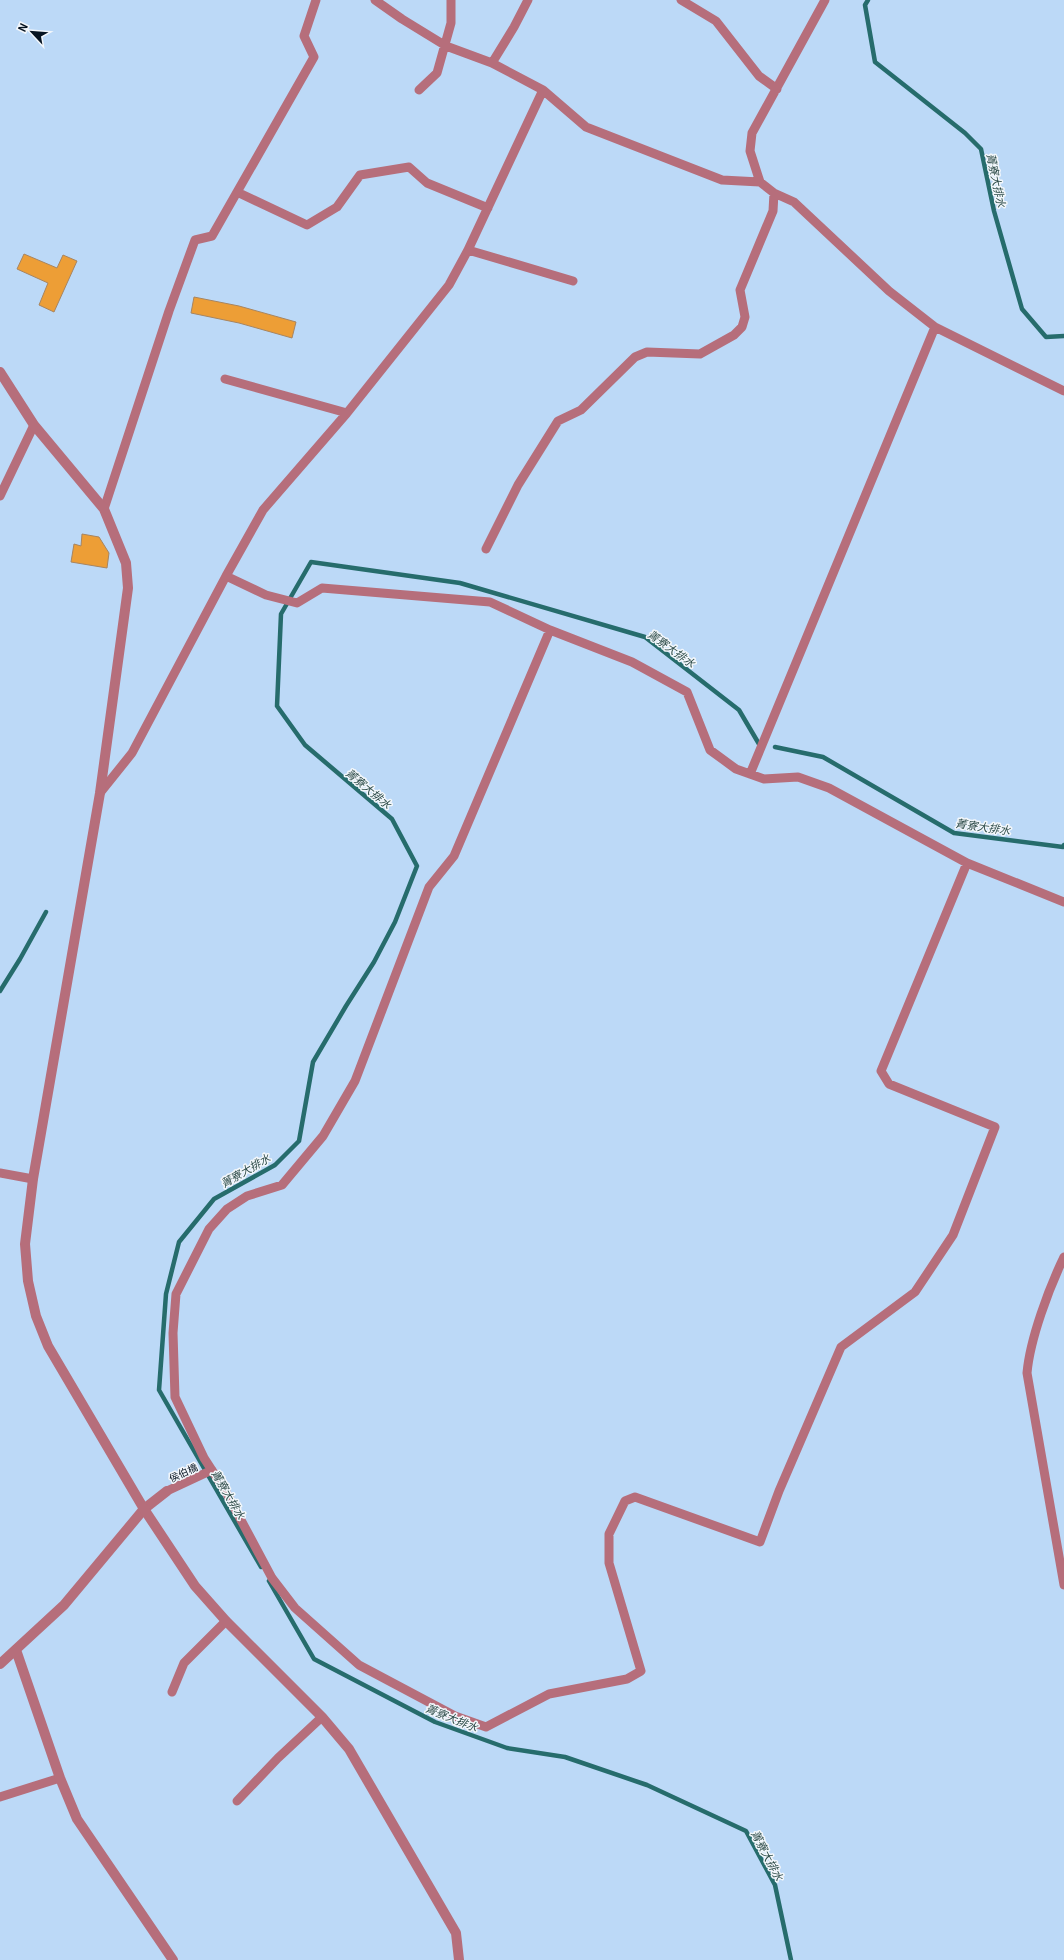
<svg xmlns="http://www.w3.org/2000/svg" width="1064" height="1960" font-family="Georgia,'Noto Sans TC',serif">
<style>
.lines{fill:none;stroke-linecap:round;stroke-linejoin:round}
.stream{stroke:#266c6c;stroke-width:4.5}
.building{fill:#ed9e36;stroke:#a78561}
.service{stroke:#b66e7b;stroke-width:9}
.minor{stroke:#b66e7b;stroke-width:10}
.tertiary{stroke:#b66e7b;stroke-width:10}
.labels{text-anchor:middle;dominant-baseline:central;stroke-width:3;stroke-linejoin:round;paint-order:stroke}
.street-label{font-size:10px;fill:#071421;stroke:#f3f7fb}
.water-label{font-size:11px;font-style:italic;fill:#2f4d4a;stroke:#f3f7fb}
</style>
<rect width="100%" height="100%" fill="#bcd9f7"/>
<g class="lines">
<path class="stream" d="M 868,0 L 865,5 L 875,62 L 965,133 L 981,149 L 994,211 L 1022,309 L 1046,337 L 1064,336
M 775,747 L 823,757 L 954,833 L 1063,847 L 1064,845
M 0,991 L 20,959 L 46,912
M 261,1567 L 159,1390 L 166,1294 L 179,1242 L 214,1199 L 275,1165 L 299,1141 L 313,1062 L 346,1006 L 374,962 L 395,922 L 417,866 L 392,819 L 305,745 L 277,706 L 281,614 L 311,562 L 460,583 L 645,637 L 739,710 L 759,744
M 269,1581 L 314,1659 L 435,1722 L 507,1748 L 565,1757 L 647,1785 L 746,1831 L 775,1885 L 791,1960"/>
</g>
<path class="building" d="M 24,254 L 57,268 L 63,255 L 77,261 L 54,312 L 39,305 L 48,283 L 17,269 Z
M 194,297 L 239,306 L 296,322 L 292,338 L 239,323 L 191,313 Z
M 82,534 L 99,537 L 109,553 L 107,568 L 71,562 L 74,544 L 81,546 Z"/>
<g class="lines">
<path class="service" d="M 681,0 L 716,21 L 759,76 L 777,89
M 492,63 L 514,27 L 528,0
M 419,90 L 437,73 L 451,23 L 451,0
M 543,90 L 586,127 L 722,180 L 760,182 L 774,193 L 794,202 L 889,291 L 935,327 L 1064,391
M 760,182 L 750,151 L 752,133 L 825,0
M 237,192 L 307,225 L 337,207 L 360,175 L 409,167 L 427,183 L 488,208
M 468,250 L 573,281
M 225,379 L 347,413
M 0,496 L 34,425
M 104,509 L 169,311 L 195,240 L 212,236 L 314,57 L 304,36 L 316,0
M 486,549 L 518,485 L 558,421 L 581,410 L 635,357 L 647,352 L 700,354 L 734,335 L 742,327 L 745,317 L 740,290 L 773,211 L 774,193
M 226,576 L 266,595 L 297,603 L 322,588 L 490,602 L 550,630 L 632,662 L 687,692 L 710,750 L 736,769 L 764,779 L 798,777 L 829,788 L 967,863 L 1064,902
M 550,630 L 454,856 L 429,887 L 355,1081 L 323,1136 L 282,1185 L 247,1196 L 227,1209 L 209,1229 L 176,1294 L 173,1333 L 175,1397 L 204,1458 L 226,1492 L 272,1578 L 295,1608 L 359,1665 L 455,1716 L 486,1727 L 549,1694 L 627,1679 L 641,1671 L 609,1563 L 609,1534 L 625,1501 L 635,1497 L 760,1542 L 779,1491 L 841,1347 L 915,1292 L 953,1235 L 995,1127 L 889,1084 L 881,1071 L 967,863
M 750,774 L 935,327
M 100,793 L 132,753 L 226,576 L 263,510 L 347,413 L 449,285 L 468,250 L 543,90 L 492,63 L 446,46 L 402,19 L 375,0
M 0,1173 L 33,1179
M 1064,1257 C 1049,1288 1030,1339 1027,1373 L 1064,1585
M 167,1491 L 212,1470
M 172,1692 L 184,1663 L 226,1621
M 0,1797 L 60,1778
M 237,1801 L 278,1758 L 322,1717"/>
<path class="minor" d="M 16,1650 L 60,1778 L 77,1819 L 173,1960
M 0,1664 L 64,1605 L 144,1509 L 167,1491"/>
<path class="tertiary" d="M 0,372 L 34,425 L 104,509 L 126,563 L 128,588 L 100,793 L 33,1179 L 25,1244 L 28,1281 L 36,1316 L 48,1346 L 144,1509 L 195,1586 L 226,1621 L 322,1717 L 349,1749 L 456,1933 L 459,1960"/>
</g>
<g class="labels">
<g class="street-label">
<text transform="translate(183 1472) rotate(-25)">侯伯橋</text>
</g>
<g class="water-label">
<text transform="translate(997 180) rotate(78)">菁寮大排水</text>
<text transform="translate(672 648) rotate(36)">菁寮大排水</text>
<text transform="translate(369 788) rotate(40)">菁寮大排水</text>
<text transform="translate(983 826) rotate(8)">菁寮大排水</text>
<text transform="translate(245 1170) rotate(-30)">菁寮大排水</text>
<text transform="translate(229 1494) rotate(60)">菁寮大排水</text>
<text transform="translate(452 1717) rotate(22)">菁寮大排水</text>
<text transform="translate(768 1855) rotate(62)">菁寮大排水</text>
</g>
</g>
<g transform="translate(32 32) rotate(296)" stroke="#f3f7fb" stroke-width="3" paint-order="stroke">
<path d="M0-3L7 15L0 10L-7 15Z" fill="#071421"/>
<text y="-6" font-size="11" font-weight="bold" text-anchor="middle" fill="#071421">N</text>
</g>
</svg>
